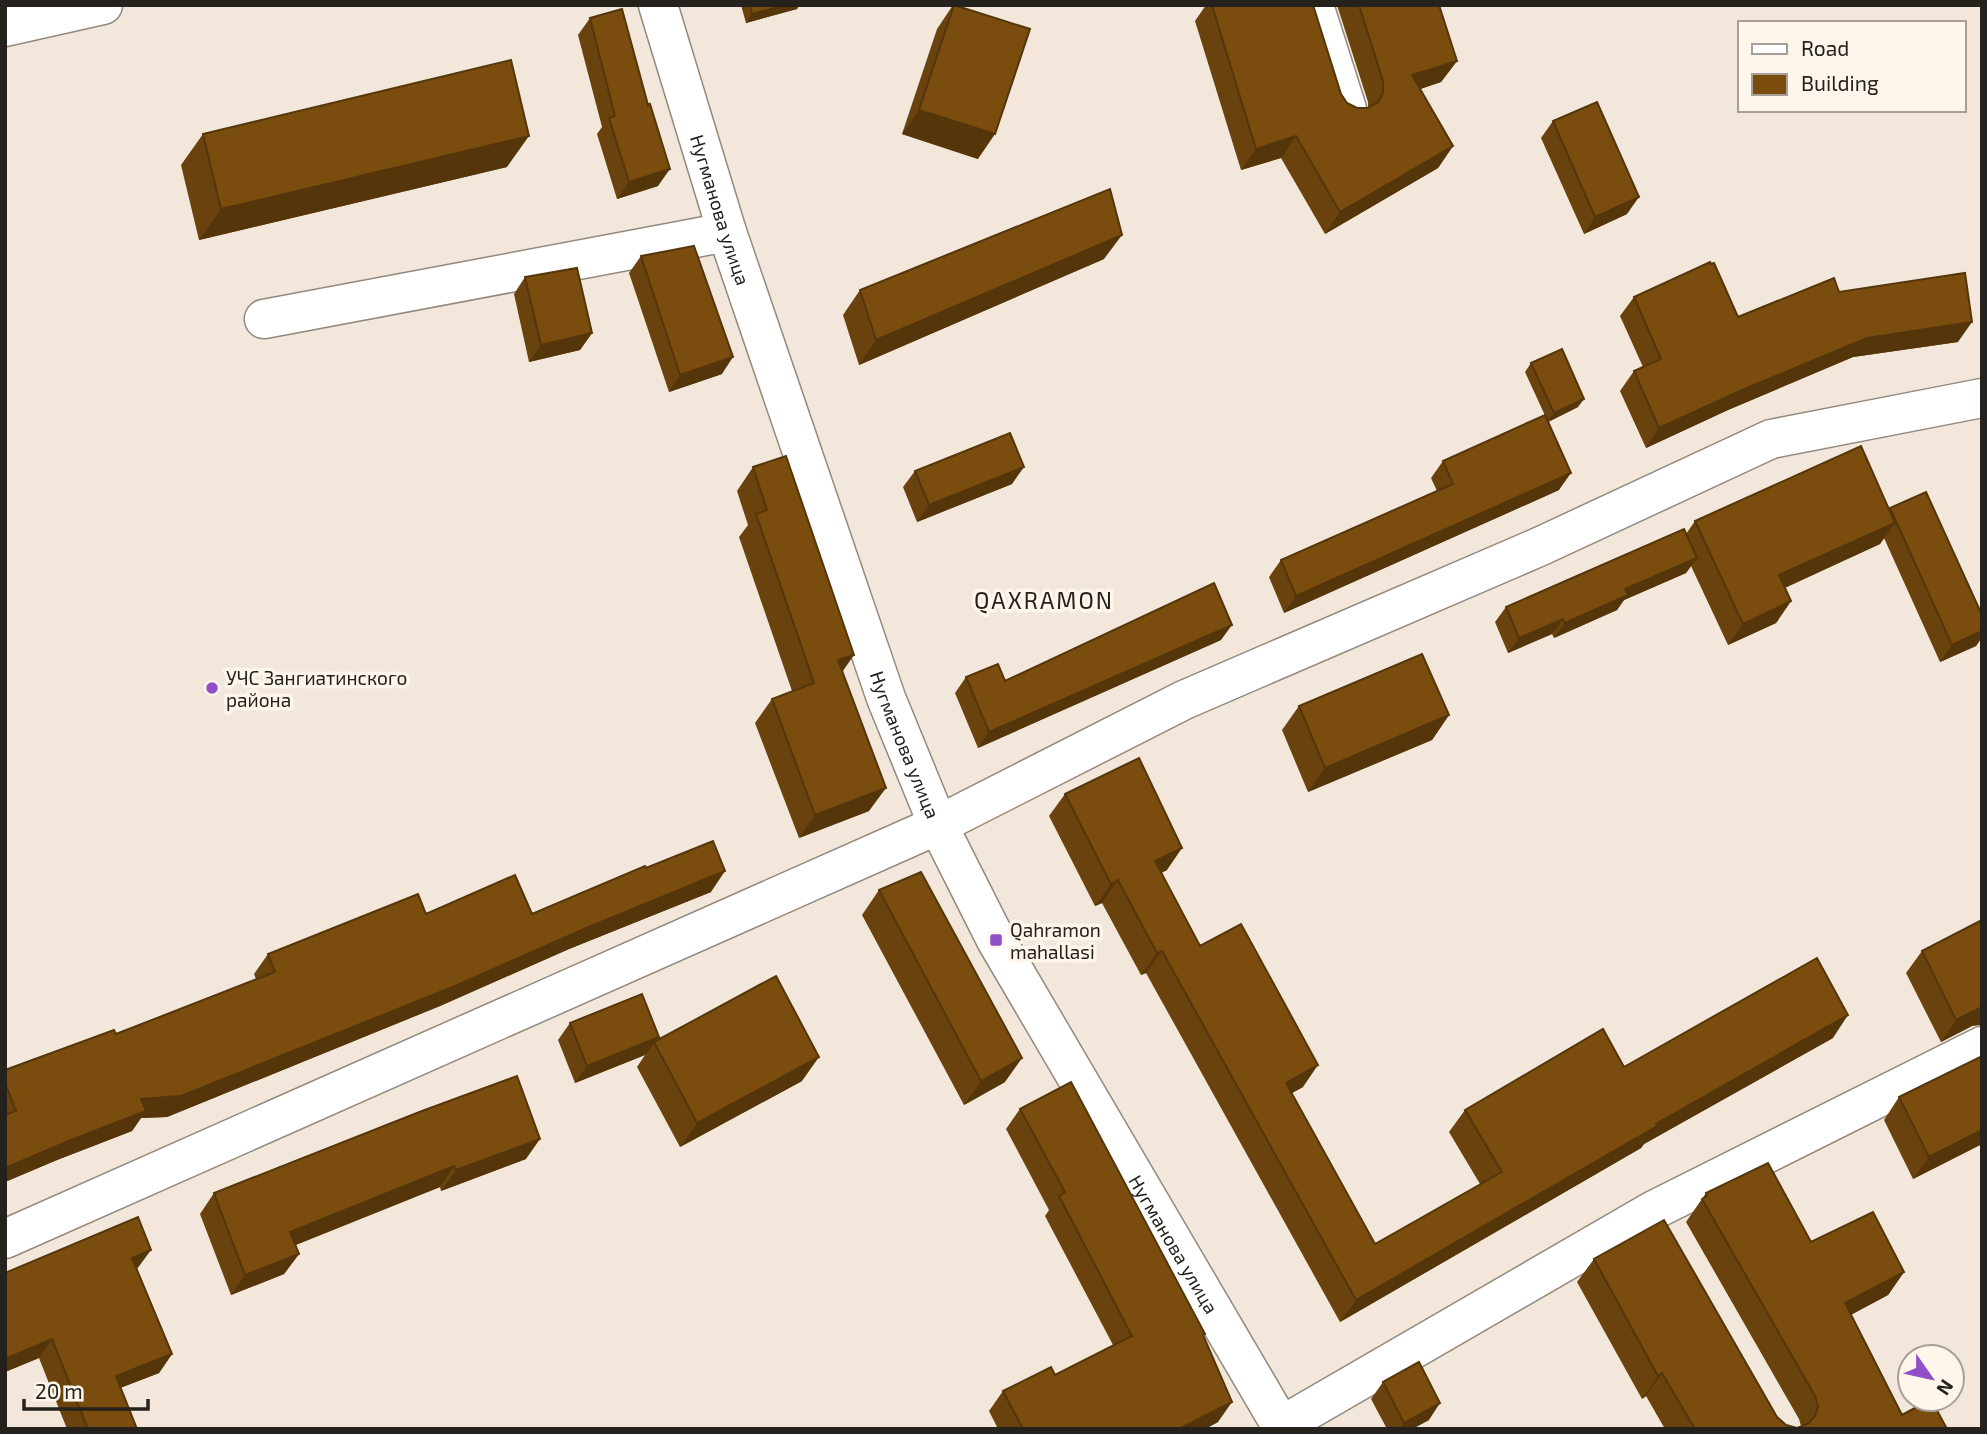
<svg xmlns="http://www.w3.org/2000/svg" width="1987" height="1434" font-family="'Exo 2',sans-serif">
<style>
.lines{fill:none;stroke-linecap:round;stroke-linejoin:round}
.minor-casing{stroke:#93887d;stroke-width:41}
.major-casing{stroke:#93887d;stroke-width:41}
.minor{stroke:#fff;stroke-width:38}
.major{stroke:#fff;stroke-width:38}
.wall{fill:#69420d}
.shaded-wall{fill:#55360a}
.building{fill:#7a4d0f;stroke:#55360a;stroke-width:2}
.poi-dot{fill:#904fc5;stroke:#fef5eb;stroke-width:2.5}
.labels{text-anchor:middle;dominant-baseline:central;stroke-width:7;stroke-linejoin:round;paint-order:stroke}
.street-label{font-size:19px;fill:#25211d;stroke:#fef5eb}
.poi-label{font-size:19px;fill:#25211d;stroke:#fef5eb;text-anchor:start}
.quarter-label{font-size:23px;letter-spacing:2px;fill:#25211d;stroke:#fef5eb}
</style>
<rect width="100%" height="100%" fill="#f3e7db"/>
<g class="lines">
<g class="minor-casing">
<path id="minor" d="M 1314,5 L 1347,109
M 5,27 L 103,5
M 264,319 L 727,232
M 5,1239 L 938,825 L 1184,700 L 1541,546 L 1771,439 L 1982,398
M 1281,1426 L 1654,1210 L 1982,1046"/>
</g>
<g class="major-casing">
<g id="major">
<path id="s1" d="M 658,5 L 727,232 L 886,698 L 938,825 L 996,940 L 1283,1429"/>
</g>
</g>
<use href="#minor" class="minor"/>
<use href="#major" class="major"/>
</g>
<path class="wall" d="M 741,5 L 799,5 L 797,9 L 746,23 Z
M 953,5 L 978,159 L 902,134 L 937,29 Z
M 1206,5 L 1313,5 L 1341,94 L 1347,103 L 1357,108 L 1368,108 L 1368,102 L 1337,5 L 1439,5 L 1457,61 L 1441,82 L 1420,89 L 1453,146 L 1438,168 L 1325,234 L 1281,158 L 1241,170 L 1195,21 Z
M 590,18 L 658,186 L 617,199 L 597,134 L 602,127 L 578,35 Z
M 1553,121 L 1627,214 L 1584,234 L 1541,138 Z
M 203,134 L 507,167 L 199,240 L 181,165 Z
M 641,256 L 722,374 L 669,392 L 629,273 Z
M 1104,259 L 859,365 L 843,315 L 860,290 Z
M 525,277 L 592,333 L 580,350 L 529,362 L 514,294 Z
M 1839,292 L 1958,342 L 1853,357 L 1728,410 L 1646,448 L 1620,391 L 1634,371 L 1643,367 L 1620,316 L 1634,297 L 1738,317 Z
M 1531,363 L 1578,407 L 1548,422 L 1525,372 Z
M 1443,461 L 1559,490 L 1284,613 L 1269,577 L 1281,560 L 1437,491 L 1431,478 Z
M 753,467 L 842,672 L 869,811 L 799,838 L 755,723 L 772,699 L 792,691 L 739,537 L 748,525 L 737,491 Z
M 915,471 L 1012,484 L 917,522 L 903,487 Z
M 1890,508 L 1982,615 L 1982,637 L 1976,646 L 1940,662 L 1884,538 L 1880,544 L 1785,588 L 1791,601 L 1776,623 L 1728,645 L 1691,566 L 1686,573 L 1624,600 L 1617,610 L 1554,638 L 1552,634 L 1508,653 L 1495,622 L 1506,607 L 1686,534 L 1695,521 L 1889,509 Z
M 1221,640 L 978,748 L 955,693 L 966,677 L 1005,681 Z
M 1299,706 L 1449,715 L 1432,740 L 1308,792 L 1282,730 Z
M 1065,794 L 1167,870 L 1161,873 L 1200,946 L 1303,1087 L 1292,1093 L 1375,1244 L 1480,1184 L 1449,1132 L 1465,1110 L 1624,1067 L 1833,1038 L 1644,1144 L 1641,1148 L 1340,1322 L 1146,973 L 1141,975 L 1102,903 L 1095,906 L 1049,816 Z
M 646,868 L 711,892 L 569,949 L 440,1006 L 167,1117 L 141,1118 L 132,1131 L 57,1160 L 5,1182 L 5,1070 L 116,1034 L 256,979 L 254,974 L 268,954 L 426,914 L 532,914 Z
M 879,890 L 1005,1082 L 964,1105 L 862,915 Z
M 1922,951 L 1972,1026 L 1941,1042 L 1906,973 Z
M 570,1023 L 656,1041 L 802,1081 L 680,1147 L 637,1067 L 645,1055 L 575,1083 L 558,1040 Z
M 1899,1097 L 1982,1144 L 1913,1179 L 1884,1120 Z
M 1020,1109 L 1203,1336 L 1218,1422 L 1205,1429 L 998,1429 L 989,1411 L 1003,1391 L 1055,1375 L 1113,1345 L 1045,1216 L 1049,1210 L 1006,1129 Z
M 422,1111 L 526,1159 L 441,1191 L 440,1187 L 295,1245 L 299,1254 L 284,1274 L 231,1295 L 200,1214 L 214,1193 Z
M 1706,1193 L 1811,1242 L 1904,1272 L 1888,1295 L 1851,1315 L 1902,1415 L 1947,1429 L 1665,1429 L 1646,1396 L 1642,1399 L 1577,1282 L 1594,1259 L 1786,1425 L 1797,1428 L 1801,1426 L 1799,1419 L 1686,1222 Z
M 137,1270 L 172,1354 L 159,1373 L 120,1388 L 137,1429 L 67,1429 L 39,1358 L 5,1372 Z
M 1383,1382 L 1429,1420 L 1412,1429 L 1387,1429 L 1371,1399 Z"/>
<path class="shaded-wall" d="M 785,5 L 799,5 L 797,9 L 746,23 L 752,14 Z
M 1457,61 L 1441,82 L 1397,97 L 1412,75 Z
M 919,110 L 995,134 L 978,159 L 902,134 Z
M 529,136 L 507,167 L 199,240 L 221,209 Z
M 1296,136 L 1281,158 L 1241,170 L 1256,149 Z
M 1453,146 L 1438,168 L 1325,234 L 1340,212 Z
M 670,169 L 658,186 L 617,199 L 629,182 Z
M 1639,197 L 1627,214 L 1584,234 L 1595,217 Z
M 1122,235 L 1104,259 L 859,365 L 876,340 Z
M 1972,322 L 1958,342 L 1853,357 L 1728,410 L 1646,448 L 1659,428 L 1742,390 L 1867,338 Z
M 592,333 L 580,350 L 529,362 L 541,345 Z
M 733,357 L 722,374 L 669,392 L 680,375 Z
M 1584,399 L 1578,407 L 1548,422 L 1554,413 Z
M 1024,467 L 1012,484 L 917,522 L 929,505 Z
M 1571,473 L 1559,490 L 1284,613 L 1296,596 Z
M 1895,523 L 1880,544 L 1764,597 L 1779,575 Z
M 1697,558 L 1686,573 L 1624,600 L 1617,610 L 1554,638 L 1565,623 L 1625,589 Z
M 1791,601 L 1776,623 L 1728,645 L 1743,624 Z
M 1563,619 L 1552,634 L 1508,653 L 1519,638 Z
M 1232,625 L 1221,640 L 978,748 L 989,732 Z
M 1982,631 L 1982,637 L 1976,646 L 1940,662 L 1952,645 Z
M 854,655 L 838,678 L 838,660 Z
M 1449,715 L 1432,740 L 1308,792 L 1325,768 Z
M 886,788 L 869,811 L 799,838 L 815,815 Z
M 1182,848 L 1167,870 L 1139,884 L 1155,861 Z
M 725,871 L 711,892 L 569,949 L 440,1006 L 167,1117 L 141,1118 L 132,1131 L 57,1160 L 5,1182 L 5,1168 L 141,1099 L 584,929 Z
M 1118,880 L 1102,903 L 1095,906 L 1111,884 Z
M 1162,951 L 1146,973 L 1141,975 L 1157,953 Z
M 1982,1007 L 1982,1025 L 1972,1026 L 1941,1042 L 1956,1020 Z
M 1848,1015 L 1833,1038 L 1644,1144 L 1641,1148 L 1340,1322 L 1356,1300 L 1656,1124 Z
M 659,1037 L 645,1055 L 575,1083 L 587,1066 Z
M 819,1057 L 802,1081 L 680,1147 L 697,1123 Z
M 1022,1058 L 1005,1082 L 964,1105 L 981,1081 Z
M 1318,1065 L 1303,1087 L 1270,1105 L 1286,1083 Z
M 1982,1130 L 1982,1144 L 1913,1179 L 1929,1157 Z
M 540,1139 L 526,1159 L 441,1191 L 456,1170 Z
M 454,1166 L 440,1187 L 276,1253 L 290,1232 Z
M 151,1250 L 137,1269 L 118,1278 L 132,1258 Z
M 299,1254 L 284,1274 L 231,1295 L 245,1275 Z
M 1904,1272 L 1888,1295 L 1829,1326 L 1845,1303 Z
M 52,1339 L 39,1358 L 5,1372 L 5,1359 Z
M 172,1354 L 159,1373 L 102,1395 L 116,1376 Z
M 1662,1373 L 1646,1396 L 1642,1399 L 1658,1376 Z
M 1232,1402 L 1218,1422 L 1205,1429 L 1179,1429 Z
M 1440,1403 L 1429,1420 L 1412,1429 L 1400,1429 L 1404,1423 Z"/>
<path class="building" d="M 750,5 L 785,5 L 752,14 Z
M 954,5 L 1030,29 L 995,134 L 919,110 Z
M 1212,5 L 1313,5 L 1341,94 L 1347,103 L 1357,108 L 1368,108 L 1378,102 L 1383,93 L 1383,81 L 1359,5 L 1439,5 L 1457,61 L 1412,75 L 1453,146 L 1340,212 L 1296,136 L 1256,149 Z
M 622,9 L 648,105 L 650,104 L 670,169 L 629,182 L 609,118 L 615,116 L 590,18 Z
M 511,60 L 529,136 L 221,209 L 203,134 Z
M 1597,102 L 1639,197 L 1595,217 L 1553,121 Z
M 1110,189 L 1122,235 L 876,340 L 860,290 Z
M 694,246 L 733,357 L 680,375 L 641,256 Z
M 1710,262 L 1711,264 L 1714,263 L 1738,317 L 1834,278 L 1839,292 L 1965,273 L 1972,322 L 1867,338 L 1742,390 L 1659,428 L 1634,371 L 1661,359 L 1634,297 Z
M 577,268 L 592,333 L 541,345 L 525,277 Z
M 1562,349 L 1584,399 L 1554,413 L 1531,363 Z
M 1545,415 L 1571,473 L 1296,596 L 1281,560 L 1453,484 L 1443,461 Z
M 1010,433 L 1024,467 L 929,505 L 915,471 Z
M 1861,446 L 1895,523 L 1779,575 L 1791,601 L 1743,624 L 1695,521 Z
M 786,456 L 854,655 L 838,660 L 886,788 L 815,815 L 772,699 L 814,683 L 756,514 L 767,510 L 753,467 Z
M 1926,492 L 1982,615 L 1982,631 L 1952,645 L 1890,508 Z
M 1684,529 L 1697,558 L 1625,589 L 1628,595 L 1565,623 L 1563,619 L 1519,638 L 1506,607 Z
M 1214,583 L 1232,625 L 989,732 L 966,677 L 998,664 L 1005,681 Z
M 1422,654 L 1449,715 L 1325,768 L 1299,706 Z
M 1139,758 L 1182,848 L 1155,861 L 1200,946 L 1241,924 L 1318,1065 L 1286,1083 L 1375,1244 L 1502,1172 L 1465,1110 L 1603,1029 L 1624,1067 L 1817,958 L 1848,1015 L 1656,1124 L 1657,1126 L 1356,1300 L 1162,951 L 1157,953 L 1118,880 L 1111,884 L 1065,794 Z
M 713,841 L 725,871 L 584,929 L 455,986 L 181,1096 L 141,1099 L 146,1111 L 71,1140 L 5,1168 L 5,1115 L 16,1111 L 5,1083 L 5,1070 L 114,1030 L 116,1034 L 275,972 L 268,954 L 418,894 L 426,914 L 515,875 L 532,914 L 645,866 L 646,868 Z
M 921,872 L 1022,1058 L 981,1081 L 879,890 Z
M 1982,920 L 1982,1007 L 1956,1020 L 1922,951 Z
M 776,976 L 819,1057 L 697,1123 L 654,1042 Z
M 642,994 L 659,1037 L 587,1066 L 570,1023 Z
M 1982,1056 L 1982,1130 L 1929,1157 L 1899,1097 Z
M 517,1076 L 540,1139 L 456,1170 L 454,1166 L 290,1232 L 299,1254 L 245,1275 L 214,1193 L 422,1111 Z
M 1071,1082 L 1205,1334 L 1203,1335 L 1232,1402 L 1179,1429 L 1023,1429 L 1003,1391 L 1051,1367 L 1055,1375 L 1132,1336 L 1059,1196 L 1065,1192 L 1020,1109 Z
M 1768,1163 L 1811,1242 L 1873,1212 L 1904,1272 L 1845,1303 L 1902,1415 L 1931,1399 L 1947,1429 L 1695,1429 L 1662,1373 L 1658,1376 L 1594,1259 L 1664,1220 L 1777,1417 L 1786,1425 L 1797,1428 L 1808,1424 L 1815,1416 L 1818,1407 L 1815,1396 L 1702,1199 L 1707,1196 L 1706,1193 Z
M 138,1217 L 151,1250 L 132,1258 L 172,1354 L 116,1376 L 137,1429 L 88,1429 L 52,1339 L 5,1359 L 5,1273 Z
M 1419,1362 L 1440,1403 L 1404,1423 L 1383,1382 Z"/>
<g class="poi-dot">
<circle cx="212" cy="688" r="7"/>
<rect x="989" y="933" width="14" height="14" rx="3.5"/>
</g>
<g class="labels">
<g class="street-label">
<text stroke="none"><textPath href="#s1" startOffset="214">Нугманова улица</textPath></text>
<text stroke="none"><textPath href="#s1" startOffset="780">Нугманова улица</textPath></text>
<text stroke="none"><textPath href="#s1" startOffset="1348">Нугманова улица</textPath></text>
</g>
<g class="poi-label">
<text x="226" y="677">УЧС Зангиатинского<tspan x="226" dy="22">района</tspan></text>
<text x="1010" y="929">Qahramon<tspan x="1010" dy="22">mahallasi</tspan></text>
</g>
<g class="quarter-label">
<text x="1044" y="600">QAXRAMON</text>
</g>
</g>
<rect width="1987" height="1434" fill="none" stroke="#25211d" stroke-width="14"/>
<rect x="1738" y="21" width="228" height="91" fill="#fef5eb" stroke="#a7a099" stroke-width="2"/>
<rect x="1752" y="44" width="35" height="10" fill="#ffffff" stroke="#a7a099" stroke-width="2"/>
<text x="1801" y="56" font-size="21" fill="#25211d">Road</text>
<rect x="1752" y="74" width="35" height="21" fill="#7a4d0f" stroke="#a7a099" stroke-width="2"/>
<text x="1801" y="91" font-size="21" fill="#25211d">Building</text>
<g transform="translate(1931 1378) rotate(124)"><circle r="33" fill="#fef5eb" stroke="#a7a099" stroke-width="2"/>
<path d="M0-5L12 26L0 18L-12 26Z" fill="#904fc5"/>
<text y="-10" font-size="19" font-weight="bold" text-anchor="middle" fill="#25211d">N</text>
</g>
<path d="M24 1399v10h124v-10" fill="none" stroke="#25211d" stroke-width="3.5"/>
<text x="35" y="1399" font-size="21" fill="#25211d" stroke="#fef5eb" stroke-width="5" paint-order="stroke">20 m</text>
</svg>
